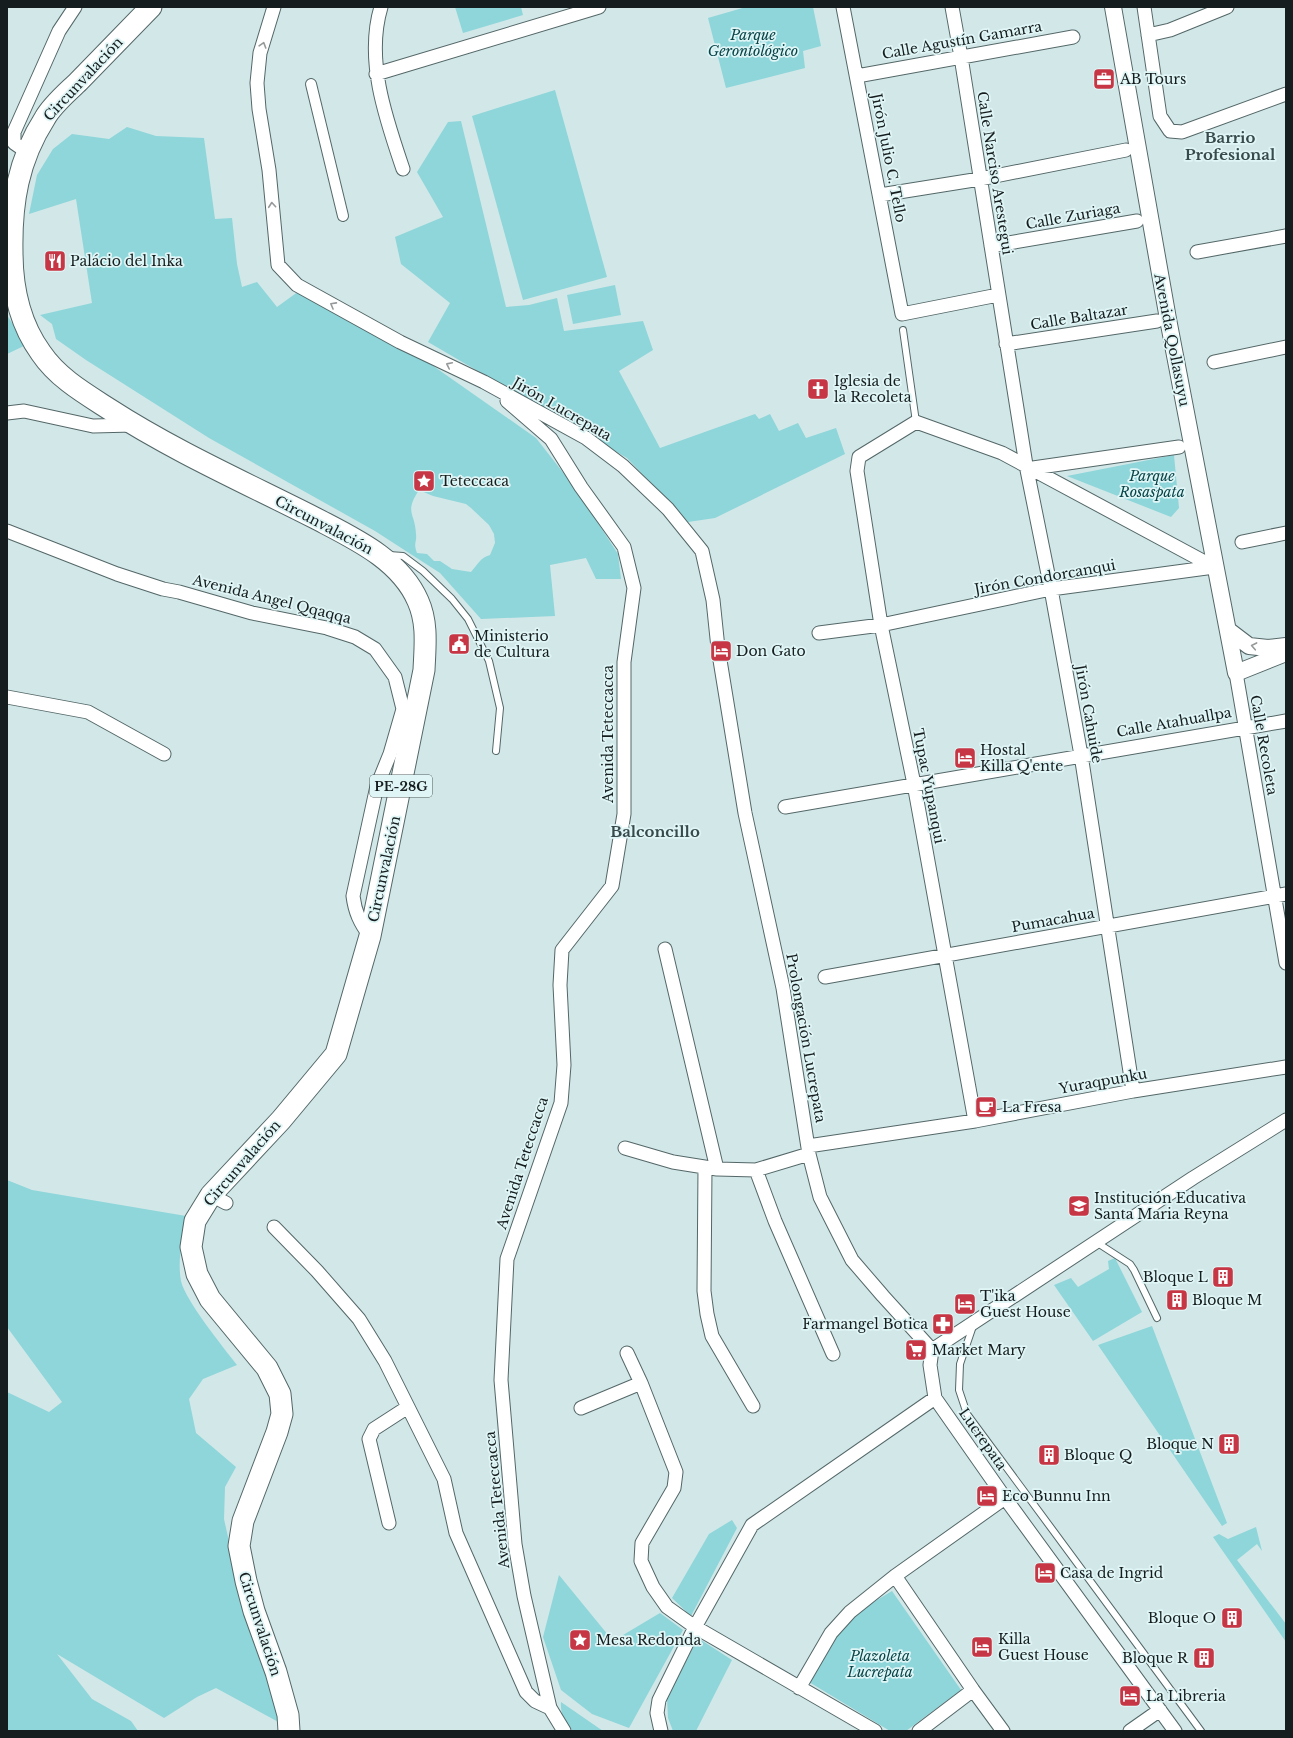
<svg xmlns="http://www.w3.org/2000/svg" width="1293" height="1738" font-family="'Libre Baskerville',serif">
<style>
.green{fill:#8ed6da;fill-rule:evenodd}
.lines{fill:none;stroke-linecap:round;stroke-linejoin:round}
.service-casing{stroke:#546768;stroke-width:8}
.pedestrian-casing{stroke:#546768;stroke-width:12}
.minor-casing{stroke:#546768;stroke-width:15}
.tertiary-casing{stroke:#546768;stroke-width:18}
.trunk-casing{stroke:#546768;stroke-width:23}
.service{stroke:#fff;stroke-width:6}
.pedestrian{stroke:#fff;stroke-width:10}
.minor{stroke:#fff;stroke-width:13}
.tertiary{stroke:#fff;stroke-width:16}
.trunk{stroke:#fff;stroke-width:21}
.oneway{stroke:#96999a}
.labels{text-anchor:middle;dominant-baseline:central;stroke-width:3.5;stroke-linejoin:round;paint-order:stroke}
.shield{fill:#dff5f6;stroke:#525e5f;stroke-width:1}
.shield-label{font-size:13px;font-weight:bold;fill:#161d1e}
.park-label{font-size:14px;font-style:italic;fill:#084448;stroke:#dff5f6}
.street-label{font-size:14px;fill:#161d1e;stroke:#dff5f6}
.poi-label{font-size:14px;fill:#161d1e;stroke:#dff5f6;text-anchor:start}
.neighbourhood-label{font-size:15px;font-weight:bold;fill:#384a4b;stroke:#dff5f6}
</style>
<rect width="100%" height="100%" fill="#d2e7e8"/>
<path class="green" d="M 455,7 L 521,7 L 523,15 L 463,33 Z
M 746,7 L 813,7 L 821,46 L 803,51 L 805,68 L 726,88 L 708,18 Z
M 555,90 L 607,277 L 523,300 L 472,116 Z
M 461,121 L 506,307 L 529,305 L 557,298 L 564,331 L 643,321 L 653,350 L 619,371 L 660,448 L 755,414 L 759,419 L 770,414 L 779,431 L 798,423 L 806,438 L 836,428 L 845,454 L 715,518 L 688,522 L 627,458 L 428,342 L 450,303 L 401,264 L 395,237 L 443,217 L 417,172 L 448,122 Z
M 127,127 L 156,136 L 204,138 L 215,219 L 232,218 L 237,264 L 242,287 L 257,282 L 277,307 L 299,291 L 429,363 L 536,438 L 576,489 L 618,554 L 621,579 L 596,579 L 586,558 L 550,565 L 555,616 L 481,619 L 440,573 L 375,531 L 209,438 L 86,360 L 56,339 L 52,324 L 40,315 L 92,303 L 76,199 L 29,214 L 37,175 L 53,149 L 72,134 L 109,139 ZM 419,490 L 433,496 L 466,504 L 471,508 L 489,525 L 494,534 L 495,543 L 490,555 C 480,558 478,564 471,572 L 452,569 L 440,561 L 434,561 L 427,554 L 417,553 C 413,542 417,543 416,534 C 415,512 404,513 419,490 Z
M 615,285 L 621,315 L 573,324 L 567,295 Z
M 7,315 L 26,345 L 7,354 Z
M 1174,455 L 1179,508 L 1171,517 L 1067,476 Z
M 7,1180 L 32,1190 L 186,1216 C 183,1237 177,1260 181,1281 C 185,1300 223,1347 237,1365 L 203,1379 L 189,1399 L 196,1433 L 236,1467 L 225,1487 L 224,1519 L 242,1600 L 254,1641 L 284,1725 L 216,1688 L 197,1697 L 164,1718 L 57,1654 L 92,1699 L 131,1721 L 138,1731 L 7,1731 L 7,1392 L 49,1412 L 62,1402 L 7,1327 Z
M 1115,1258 L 1142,1312 L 1093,1341 L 1054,1285 L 1071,1278 L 1078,1287 L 1109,1269 L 1108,1261 Z
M 1152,1326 L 1227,1523 L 1222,1526 L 1098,1345 Z
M 732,1520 L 737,1528 L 691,1616 L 672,1598 L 709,1534 Z
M 1256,1527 L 1262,1551 L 1257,1544 L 1237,1560 L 1286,1624 L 1286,1642 L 1213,1537 L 1219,1534 L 1228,1539 Z
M 559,1575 L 613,1641 L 660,1613 L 683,1630 L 629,1728 L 592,1714 L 561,1690 L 543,1637 Z
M 892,1591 L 961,1690 L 906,1731 L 890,1731 L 809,1682 L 844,1620 Z
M 698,1638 L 732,1660 L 696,1731 L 673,1731 L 668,1718 L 667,1699 Z
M 561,1702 L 603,1731 L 573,1731 C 565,1723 560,1714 561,1702 Z"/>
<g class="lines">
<g class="service-casing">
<path id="service" d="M 903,330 L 916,422
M 389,555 L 403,556 L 423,571 L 452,599 L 468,619 L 489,661 L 500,708 L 496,751
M 1096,1242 L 1130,1264 L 1134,1270 L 1157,1318
M 973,1326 L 960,1364 L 959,1390 L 967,1414 L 1201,1731"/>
</g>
<g class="pedestrian-casing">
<path id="pedestrian" d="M 311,84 L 343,216"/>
</g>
<g class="minor-casing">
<path id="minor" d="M 274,7 L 260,53 L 257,83 L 259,109 L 269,170 L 278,265 L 297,285 L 400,342 L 484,382 L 586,438 L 623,466 L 668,509 L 702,551 L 713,600 L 718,648 L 745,813 L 783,988 L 809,1154 L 820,1197 L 852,1260 L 883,1296 L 932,1350 L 930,1365 L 935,1398 L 1005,1498 L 1175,1731
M 381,7 C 365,60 386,119 403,169
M 843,7 L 902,314 L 998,295
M 952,7 L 961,57 L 1026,465 L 1051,589 L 1081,755 L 1133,1091
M 1144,7 L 1160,116 L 1170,131 L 1182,132 L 1286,94
M 1148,35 L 1170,30 L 1227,7
M 376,74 L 599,7
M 857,76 L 1073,37
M 27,152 L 14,143 L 14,132 L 59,31 L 75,7
M 880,195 L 980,179 L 1126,150
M 991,246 L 1137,221
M 1197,252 L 1286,236
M 1006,344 L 1157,321
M 1214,362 L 1286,347
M 507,401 L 551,439 L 581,487 L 624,547 L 634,588 L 624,662 L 624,814 L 612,886 L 562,950 L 560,985 L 564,1065 L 561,1103 L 507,1259 L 501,1380 L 515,1544 L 524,1596 L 550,1708 L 564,1731
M 7,413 L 24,411 L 93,426 L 133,425
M 1033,468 L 1179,447
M 7,531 L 117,574 L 163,589 L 179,592 L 252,613 L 327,628 L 355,637 L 375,649 L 395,677 L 403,709 L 390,754 L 377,786 L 353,896 C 355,912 360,923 370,936
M 1242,542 L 1286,533
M 819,633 L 881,625 L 1051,589 L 1214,567
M 1236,673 L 1286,963
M 7,697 L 88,712 L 164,754
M 785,807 L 1286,721
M 665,949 L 717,1169
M 825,977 L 1286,894
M 975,1121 L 914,784 L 881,625 L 857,471 L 859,457 L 916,422 L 1002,453 L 1214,567
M 808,1146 L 975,1121 L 1133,1091 L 1286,1067
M 625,1148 L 673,1162 L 717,1169 L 756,1170 L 809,1154
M 705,1168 L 704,1291 L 707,1314 L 712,1336 L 753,1406
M 756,1170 L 775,1221 L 833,1354
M 211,1195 L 226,1203
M 274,1227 L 317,1271 L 359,1319 L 385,1361 L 444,1479 L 456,1533 L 526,1692 L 535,1701 L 550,1708
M 932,1350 L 1193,1178 L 1286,1120
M 627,1353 L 641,1383 L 676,1472 L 674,1488 L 642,1543 L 641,1561 L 653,1587 L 667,1607 L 695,1627 L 875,1731
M 581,1408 L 641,1383
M 389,1523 L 369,1439 L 374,1429 L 408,1407
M 895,1576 L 973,1690 L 1003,1731
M 799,1688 L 831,1633 L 850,1612 L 895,1576 L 1005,1498
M 661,1731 L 657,1713 L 659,1700 L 695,1627 L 752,1525 L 935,1398
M 919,1731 L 973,1690
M 1130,1731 L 1160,1710"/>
</g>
<g class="tertiary-casing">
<path id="tertiary" d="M 1113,7 L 1168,319 L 1236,673 L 1286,653
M 1228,630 L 1249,646 L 1268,648 L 1286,646"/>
</g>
<g class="trunk-casing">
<path id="trunk" d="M 151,7 C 127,32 103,56 79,81 C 68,92 53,104 45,118 C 18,160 11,203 12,252 C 12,287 20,324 41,353 C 58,378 84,393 109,409 C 174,451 246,483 315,518 C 353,538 400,559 418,601 C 428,623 425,647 424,670 L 370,936 L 336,1054 L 281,1120 L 211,1195 L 195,1221 L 191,1247 L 197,1274 L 210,1299 L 267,1368 L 280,1394 L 282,1414 L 277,1432 L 243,1521 L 239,1546 L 246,1581 L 254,1611 L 276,1672 L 288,1715 L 289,1731"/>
</g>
<use href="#service" class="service"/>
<use href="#pedestrian" class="pedestrian"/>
<use href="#minor" class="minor"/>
<use href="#tertiary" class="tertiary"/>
<use href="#trunk" class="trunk"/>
</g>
<defs><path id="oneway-chevron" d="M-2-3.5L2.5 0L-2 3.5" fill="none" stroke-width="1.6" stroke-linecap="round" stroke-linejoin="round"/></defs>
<g class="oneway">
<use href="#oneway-chevron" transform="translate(263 45) rotate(-73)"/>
<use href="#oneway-chevron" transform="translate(272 205) rotate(-95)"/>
<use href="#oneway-chevron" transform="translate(333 305) rotate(-151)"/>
<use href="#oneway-chevron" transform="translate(449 365) rotate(-154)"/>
<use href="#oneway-chevron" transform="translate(1254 646) rotate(-169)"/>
</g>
<defs>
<g id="office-square" transform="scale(1.15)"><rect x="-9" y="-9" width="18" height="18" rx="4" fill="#c73644" stroke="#dff5f6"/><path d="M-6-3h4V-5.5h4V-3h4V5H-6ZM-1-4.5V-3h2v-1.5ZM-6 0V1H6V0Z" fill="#fff"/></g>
<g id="restaurant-square" transform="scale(1.15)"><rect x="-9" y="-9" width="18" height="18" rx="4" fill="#c73644" stroke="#dff5f6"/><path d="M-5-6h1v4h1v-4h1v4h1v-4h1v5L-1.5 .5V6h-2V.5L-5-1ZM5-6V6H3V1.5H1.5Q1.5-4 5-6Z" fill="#fff"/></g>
<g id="church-square" transform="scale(1.15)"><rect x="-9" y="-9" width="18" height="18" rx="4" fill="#c73644" stroke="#dff5f6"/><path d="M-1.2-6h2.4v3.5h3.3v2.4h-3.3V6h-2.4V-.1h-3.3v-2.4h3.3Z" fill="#fff"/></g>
<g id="sight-square" transform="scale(1.15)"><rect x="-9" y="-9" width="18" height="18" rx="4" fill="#c73644" stroke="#dff5f6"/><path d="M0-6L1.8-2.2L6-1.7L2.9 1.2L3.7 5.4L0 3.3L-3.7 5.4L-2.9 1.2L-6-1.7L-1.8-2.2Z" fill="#fff"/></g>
<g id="civic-square" transform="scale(1.15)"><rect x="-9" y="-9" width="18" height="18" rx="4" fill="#c73644" stroke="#dff5f6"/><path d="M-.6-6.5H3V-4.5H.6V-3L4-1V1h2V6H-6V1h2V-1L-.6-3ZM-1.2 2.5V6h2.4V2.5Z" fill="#fff"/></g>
<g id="hotel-square" transform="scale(1.15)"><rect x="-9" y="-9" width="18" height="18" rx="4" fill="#c73644" stroke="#dff5f6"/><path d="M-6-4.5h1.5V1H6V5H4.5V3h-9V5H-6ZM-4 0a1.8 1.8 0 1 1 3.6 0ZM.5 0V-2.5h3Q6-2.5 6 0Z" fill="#fff"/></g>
<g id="cafe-square" transform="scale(1.15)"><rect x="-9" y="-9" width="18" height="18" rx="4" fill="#c73644" stroke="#dff5f6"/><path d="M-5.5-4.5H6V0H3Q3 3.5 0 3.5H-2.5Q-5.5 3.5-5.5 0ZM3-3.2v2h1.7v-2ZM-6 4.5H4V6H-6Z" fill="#fff"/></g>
<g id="school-square" transform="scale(1.15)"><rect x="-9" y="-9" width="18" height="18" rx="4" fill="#c73644" stroke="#dff5f6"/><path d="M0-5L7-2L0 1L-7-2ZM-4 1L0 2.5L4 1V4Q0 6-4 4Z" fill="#fff"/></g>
<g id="building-square" transform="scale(1.15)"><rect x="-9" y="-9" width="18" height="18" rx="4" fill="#c73644" stroke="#dff5f6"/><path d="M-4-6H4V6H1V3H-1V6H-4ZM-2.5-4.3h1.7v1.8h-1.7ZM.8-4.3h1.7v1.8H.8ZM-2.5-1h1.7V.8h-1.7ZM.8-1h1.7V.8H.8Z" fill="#fff"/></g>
<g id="pharmacy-square" transform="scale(1.15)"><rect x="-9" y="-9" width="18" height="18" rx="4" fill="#c73644" stroke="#dff5f6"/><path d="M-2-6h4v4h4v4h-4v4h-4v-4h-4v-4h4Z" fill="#fff"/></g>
<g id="supermarket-square" transform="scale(1.15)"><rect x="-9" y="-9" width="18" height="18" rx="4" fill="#c73644" stroke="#dff5f6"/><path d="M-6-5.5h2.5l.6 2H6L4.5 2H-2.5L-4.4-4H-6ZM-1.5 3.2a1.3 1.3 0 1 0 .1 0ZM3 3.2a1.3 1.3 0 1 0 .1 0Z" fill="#fff"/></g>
</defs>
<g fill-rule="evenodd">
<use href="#office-square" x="1104" y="79"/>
<use href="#restaurant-square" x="55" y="261"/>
<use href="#church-square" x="818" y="389"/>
<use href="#sight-square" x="424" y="481"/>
<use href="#civic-square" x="459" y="644"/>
<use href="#hotel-square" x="721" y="651"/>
<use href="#hotel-square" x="965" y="758"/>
<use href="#cafe-square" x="986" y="1107"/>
<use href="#school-square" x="1079" y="1206"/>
<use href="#building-square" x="1223" y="1277"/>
<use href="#building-square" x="1177" y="1300"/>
<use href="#hotel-square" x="965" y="1304"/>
<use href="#pharmacy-square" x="943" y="1324"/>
<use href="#supermarket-square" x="916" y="1350"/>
<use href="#building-square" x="1229" y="1444"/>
<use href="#building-square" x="1049" y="1455"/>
<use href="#hotel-square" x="987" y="1496"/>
<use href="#hotel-square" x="1045" y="1573"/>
<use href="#building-square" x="1232" y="1618"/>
<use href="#sight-square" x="580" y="1640"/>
<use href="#hotel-square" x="982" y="1647"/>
<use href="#building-square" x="1204" y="1658"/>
<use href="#hotel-square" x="1130" y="1696"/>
</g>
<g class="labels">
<rect class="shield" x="370" y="775" width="62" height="22" rx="3"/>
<g class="shield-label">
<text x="401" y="786">PE-28G</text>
</g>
<g class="park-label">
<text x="753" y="35">Parque<tspan x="753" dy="16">Gerontológico</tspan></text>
<text x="1152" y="476">Parque<tspan x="1152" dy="16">Rosaspata</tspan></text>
<text x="880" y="1656">Plazoleta<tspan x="880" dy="16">Lucrepata</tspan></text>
</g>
<g class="street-label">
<text transform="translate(962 40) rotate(-10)">Calle Agustín Gamarra</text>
<text transform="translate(83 79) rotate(-47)">Circunvalación</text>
<text transform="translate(889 158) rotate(79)">Jirón Julio C. Tello</text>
<text transform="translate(995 173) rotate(81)">Calle Narciso Arestegui</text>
<text transform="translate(1073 216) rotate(-10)">Calle Zuriaga</text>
<text transform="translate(1079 317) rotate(-9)">Calle Baltazar</text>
<text transform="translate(1172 340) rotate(79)">Avenida Qollasuyu</text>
<text transform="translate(562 409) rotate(30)">Jirón Lucrepata</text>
<text transform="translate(324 525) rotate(28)">Circunvalación</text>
<text transform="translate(1045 577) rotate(-10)">Jirón Condorcanqui</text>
<text transform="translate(272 599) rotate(14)">Avenida Angel Qqaqqa</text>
<text transform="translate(1089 714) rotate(80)">Jirón Cahuide</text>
<text transform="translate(1174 722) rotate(-10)">Calle Atahuallpa</text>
<text transform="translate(608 734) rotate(-90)">Avenida Teteccacca</text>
<text transform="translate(1264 745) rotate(80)">Calle Recoleta</text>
<text transform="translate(929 786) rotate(79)">Tupac Yupanqui</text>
<text transform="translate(384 869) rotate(-78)">Circunvalación</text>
<text transform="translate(1053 920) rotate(-10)">Pumacahua</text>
<text transform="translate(806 1038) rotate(80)">Prolongación Lucrepata</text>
<text transform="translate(1103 1081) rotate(-10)">Yuraqpunku</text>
<text transform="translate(242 1163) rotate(-49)">Circunvalación</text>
<text transform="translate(522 1163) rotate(-72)">Avenida Teteccacca</text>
<text transform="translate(983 1439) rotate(55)">Lucrepata</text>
<text transform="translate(497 1500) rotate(-96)">Avenida Teteccacca</text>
<text transform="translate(260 1624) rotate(72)">Circunvalación</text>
</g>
<g class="poi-label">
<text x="1120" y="79">AB Tours</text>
<text x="70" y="261">Palácio del Inka</text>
<text x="834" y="381">Iglesia de<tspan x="834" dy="16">la Recoleta</tspan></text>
<text x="440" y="481">Teteccaca</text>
<text x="474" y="636">Ministerio<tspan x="474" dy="16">de Cultura</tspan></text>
<text x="736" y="651">Don Gato</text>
<text x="980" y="750">Hostal<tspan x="980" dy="16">Killa Q'ente</tspan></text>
<text x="1002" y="1107">La Fresa</text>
<text x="1094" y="1198">Institución Educativa<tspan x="1094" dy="16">Santa Maria Reyna</tspan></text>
<text x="1208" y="1277" text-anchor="end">Bloque L</text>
<text x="980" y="1296">T'ika<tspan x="980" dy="16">Guest House</tspan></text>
<text x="1192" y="1300">Bloque M</text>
<text x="928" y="1324" text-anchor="end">Farmangel Botica</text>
<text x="932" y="1350">Market Mary</text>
<text x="1214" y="1444" text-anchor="end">Bloque N</text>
<text x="1064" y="1455">Bloque Q</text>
<text x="1002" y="1496">Eco Bunnu Inn</text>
<text x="1060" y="1573">Casa de Ingrid</text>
<text x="1216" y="1618" text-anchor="end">Bloque O</text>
<text x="998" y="1639">Killa<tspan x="998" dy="16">Guest House</tspan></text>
<text x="596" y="1640">Mesa Redonda</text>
<text x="1188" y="1658" text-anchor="end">Bloque R</text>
<text x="1146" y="1696">La Libreria</text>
</g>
<g class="neighbourhood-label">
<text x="1230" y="137">Barrio<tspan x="1230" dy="17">Profesional</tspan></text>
<text x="655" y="831">Balconcillo</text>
</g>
</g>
<rect width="1293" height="1738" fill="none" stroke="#161d1e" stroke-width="16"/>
</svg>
